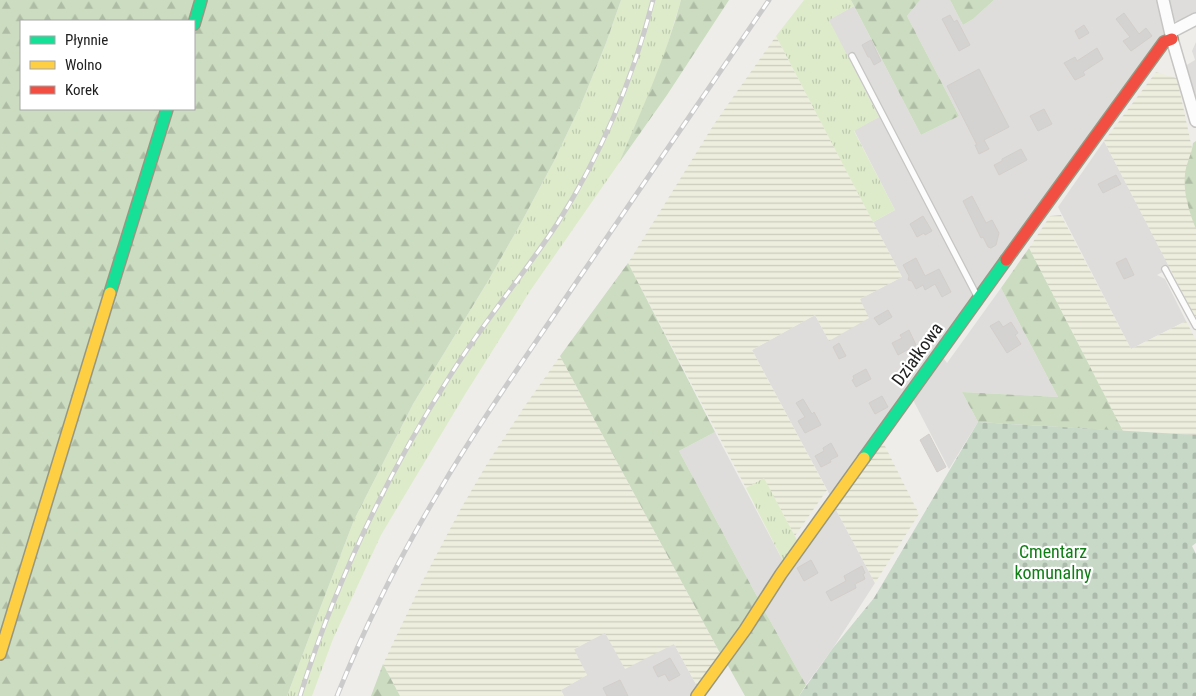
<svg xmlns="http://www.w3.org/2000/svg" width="1196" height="696" font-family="'Roboto Condensed',sans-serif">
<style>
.residential{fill:#dedddb}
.farmland{fill:url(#farmland-rules)}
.grass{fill:url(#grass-tufts)}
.forest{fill:url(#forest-firs);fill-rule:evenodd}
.cemetery{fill:url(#cemetery-stones)}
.building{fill:#d5d3d1;stroke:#d2cecb}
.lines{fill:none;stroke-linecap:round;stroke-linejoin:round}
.lane-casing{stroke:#c6c5c4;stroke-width:8}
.street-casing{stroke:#c6c5c4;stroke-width:14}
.fast-casing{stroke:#989882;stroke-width:14}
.slow-casing{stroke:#989882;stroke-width:14}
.jam-casing{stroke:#989882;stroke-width:14}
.lane{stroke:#fdfcfc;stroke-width:5.5}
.street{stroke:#fdfcfc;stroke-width:11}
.fast{stroke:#16e098;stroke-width:11}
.slow{stroke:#ffcf43;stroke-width:11}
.jam{stroke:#f24e42;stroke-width:11}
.rail-casing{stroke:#cbcbcb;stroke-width:5}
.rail{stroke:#fff;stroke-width:3;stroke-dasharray:9;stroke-linecap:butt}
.labels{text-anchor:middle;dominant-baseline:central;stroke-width:4.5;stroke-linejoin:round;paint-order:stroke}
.street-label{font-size:18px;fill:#212121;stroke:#fff}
.park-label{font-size:18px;fill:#0f7e14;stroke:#fff}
</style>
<defs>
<pattern id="farmland-rules" width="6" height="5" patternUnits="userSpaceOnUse" patternTransform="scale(1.25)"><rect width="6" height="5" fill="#eeeede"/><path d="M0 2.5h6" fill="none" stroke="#ccccbe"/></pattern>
<pattern id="grass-tufts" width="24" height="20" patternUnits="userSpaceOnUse" patternTransform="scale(1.25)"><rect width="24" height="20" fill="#ddebca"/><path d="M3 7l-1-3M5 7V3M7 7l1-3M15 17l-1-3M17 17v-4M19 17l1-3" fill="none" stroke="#bdc9ad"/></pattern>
<pattern id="forest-firs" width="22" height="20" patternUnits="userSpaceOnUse" patternTransform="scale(1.25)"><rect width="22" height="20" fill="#cbdcc0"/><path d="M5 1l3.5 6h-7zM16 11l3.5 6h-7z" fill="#aebca5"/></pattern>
<pattern id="cemetery-stones" width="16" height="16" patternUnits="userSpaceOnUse" patternTransform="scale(1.25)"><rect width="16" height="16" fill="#c8d9c8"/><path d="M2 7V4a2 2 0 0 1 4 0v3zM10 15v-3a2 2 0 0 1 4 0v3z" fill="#acbaac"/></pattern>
</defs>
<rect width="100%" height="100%" fill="#efedea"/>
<path class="residential" d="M 920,0 L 950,0 L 963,25 L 973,19 L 994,0 L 1158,0 L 1164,34 L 831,497 L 752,350 L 815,315 L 829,341 L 860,299 L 902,277 L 873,222 L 895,210 L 854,130 L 879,117 L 828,20 L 854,6 L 921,135 L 959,116 L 907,16 Z
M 1169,0 L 1196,0 L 1196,12 L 1180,21 L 1173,21 Z
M 1196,42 L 1196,103 L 1185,66 L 1195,60 L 1192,51 Z
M 1104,141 L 1170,268 L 1157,275 L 1165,279 L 1186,321 L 1131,349 L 1058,207 Z
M 1001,288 L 1058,397 L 962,392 L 978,422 L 949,469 L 912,398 L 942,356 L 947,363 Z
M 715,432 L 784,563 L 760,602 L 679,451 Z
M 834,506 L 875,583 L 833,648 L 806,685 L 764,610 Z
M 605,632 L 674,644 L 698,688 L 693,696 L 564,696 L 561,690 L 587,675 L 573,650 Z"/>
<path class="farmland" d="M 776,36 L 902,277 L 860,299 L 869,318 L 829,341 L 815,315 L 752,350 L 827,490 L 795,536 L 764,479 L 746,488 L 628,263 L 714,124 Z
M 1156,72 L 1177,78 L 1196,167 L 1196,319 L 1104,141 Z
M 1061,215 L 1131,349 L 1186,321 L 1196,340 L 1196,435 L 1123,431 L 1029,248 L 1050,216 Z
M 560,356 L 721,655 L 698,688 L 674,644 L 625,669 L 605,633 L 574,649 L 587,675 L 561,690 L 564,696 L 400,696 L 383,664 L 423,580 L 460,510 L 488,462 L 524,407 Z
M 883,442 L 919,514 L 875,583 L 834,506 Z"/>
<path class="grass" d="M 621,0 L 681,0 L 664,56 L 651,90 L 619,163 L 530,291 L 464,396 L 381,535 L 333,639 L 312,696 L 287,696 L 319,611 L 354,520 L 413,404 L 488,281 L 522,221 L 554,161 L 582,102 L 606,43 Z
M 804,0 L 851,0 L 854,6 L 829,20 L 879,117 L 854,131 L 895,210 L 873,222 L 776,36 Z
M 764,478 L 798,542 L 784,563 L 746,488 Z"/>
<path class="forest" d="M 0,0 L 621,0 L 606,43 L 582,102 L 554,161 L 522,221 L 488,281 L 413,404 L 354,520 L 319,611 L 287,696 L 0,696 ZM 21,21 L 194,21 L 194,109 L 21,109 Z
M 681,0 L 729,0 L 667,95 L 619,163 C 642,109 666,57 681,0 Z
M 851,0 L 920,0 L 907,16 L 959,116 L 921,135 Z
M 950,0 L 994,0 L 973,19 L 963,25 Z
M 1196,141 L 1196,229 C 1189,212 1183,192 1185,174 C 1186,163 1192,154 1193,143 Z
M 1029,248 L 1123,431 L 978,422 L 962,392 L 1058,397 L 1001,288 Z
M 628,263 L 715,432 L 679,451 L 760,602 L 721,655 L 560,356 Z
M 764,610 L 806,685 L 799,696 L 745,696 L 726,662 Z
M 383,664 L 400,696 L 371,696 Z"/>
<path class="cemetery" d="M 978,422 L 1196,435 L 1196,543 L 1192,546 L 1196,554 L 1196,696 L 799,696 L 833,648 L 874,598 Z"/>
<path class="building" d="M 1124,13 L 1139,34 L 1146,28 L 1152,36 L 1131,51 L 1123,41 L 1130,37 L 1116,19 Z
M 950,15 L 954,22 L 957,20 L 970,45 L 959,51 L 942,19 Z
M 1084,25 L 1089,33 L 1079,39 L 1075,31 Z
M 871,40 L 881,61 L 874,65 L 870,57 L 868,57 L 862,45 Z
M 1097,48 L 1103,59 L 1083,72 L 1085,75 L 1075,80 L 1064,63 L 1075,57 L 1077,61 Z
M 979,69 L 1009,127 L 984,140 L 989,149 L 979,154 L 975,145 L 977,145 L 947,86 Z
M 1044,109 L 1052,124 L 1038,131 L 1030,116 Z
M 1021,149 L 1027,160 L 999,175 L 994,165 L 1002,161 L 1002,159 Z
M 1116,175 L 1121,184 L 1103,193 L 1098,184 Z
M 972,196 L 986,223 L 992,220 L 999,233 L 996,245 L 991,248 L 988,247 L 983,237 L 981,238 L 963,201 Z
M 923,216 L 932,231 L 925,235 L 924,233 L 917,237 L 910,224 Z
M 916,258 L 925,276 L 939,269 L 951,292 L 942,297 L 935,284 L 925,290 L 923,285 L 916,289 L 912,281 L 908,280 L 909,276 L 903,265 Z
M 1126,258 L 1134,275 L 1124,279 L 1116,263 Z
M 888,310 L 892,317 L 879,325 L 874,318 Z
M 999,321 L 1003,327 L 1011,322 L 1018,333 L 1015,335 L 1021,344 L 1007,353 L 990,326 Z
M 909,330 L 916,345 L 898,355 L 892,343 L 902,338 L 900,335 Z
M 839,343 L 846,356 L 839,359 L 833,347 Z
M 866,369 L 871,379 L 856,387 L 852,380 L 854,379 L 853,376 Z
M 882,396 L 888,407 L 875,414 L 869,403 Z
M 803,399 L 812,414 L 814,412 L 821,425 L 805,433 L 798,421 L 805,417 L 796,403 Z
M 929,434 L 946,467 L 937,472 L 920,440 Z
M 831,443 L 838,456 L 830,460 L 831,462 L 821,467 L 815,456 L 824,451 L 823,448 Z
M 811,560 L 818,573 L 804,581 L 797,568 Z
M 862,566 L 865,573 L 863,574 L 865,579 L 855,584 L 856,588 L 831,601 L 826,592 L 846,581 L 844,576 Z
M 670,658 L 680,675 L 669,681 L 665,674 L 658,677 L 653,667 Z
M 620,680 L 628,696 L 607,696 L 603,688 Z"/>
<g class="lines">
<g class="lane-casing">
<path id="lane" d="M 852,56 L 977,296
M 1165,269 L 1196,326"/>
</g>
<g class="street-casing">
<path id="street" d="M 1163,0 L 1172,39 L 1196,121
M 1171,32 L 1196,19"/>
</g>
<g class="fast-casing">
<path id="fast" d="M 194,24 L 201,0
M 110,293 L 167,109
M 864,458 L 1006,260"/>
</g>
<g class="slow-casing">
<path id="slow" d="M 0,654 L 110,293
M 697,696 L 745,630 L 781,574 L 864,458"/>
</g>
<g class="jam-casing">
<path id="jam" d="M 1006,260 L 1164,42 L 1172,39"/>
</g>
<use href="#lane" class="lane"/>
<use href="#street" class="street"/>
<use href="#fast" class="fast"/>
<use href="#slow" class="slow"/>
<use href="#jam" class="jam"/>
<g class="rail-casing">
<path id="rail" d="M 300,696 C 335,584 385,478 448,379 C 481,325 522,277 557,224 C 601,155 633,79 653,0
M 337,696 C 365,626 399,558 438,493 C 479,423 526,357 571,290 C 637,193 703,97 769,0"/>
</g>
<use href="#rail" class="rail"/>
</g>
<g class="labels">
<g class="street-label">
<text transform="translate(917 354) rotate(-54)">Działkowa</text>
</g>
<g class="park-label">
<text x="1053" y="551">Cmentarz<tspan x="1053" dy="21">komunalny</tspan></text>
</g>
</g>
<rect x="20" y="20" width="175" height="90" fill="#ffffff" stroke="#a6a6a6"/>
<rect x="30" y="36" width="25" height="8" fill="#16e098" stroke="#a6a6a6"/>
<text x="65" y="45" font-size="15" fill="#212121">Płynnie</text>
<rect x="30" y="61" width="25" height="8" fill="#ffcf43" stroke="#a6a6a6"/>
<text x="65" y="70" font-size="15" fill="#212121">Wolno</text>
<rect x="30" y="86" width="25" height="8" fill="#f24e42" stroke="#a6a6a6"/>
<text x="65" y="95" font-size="15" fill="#212121">Korek</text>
</svg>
